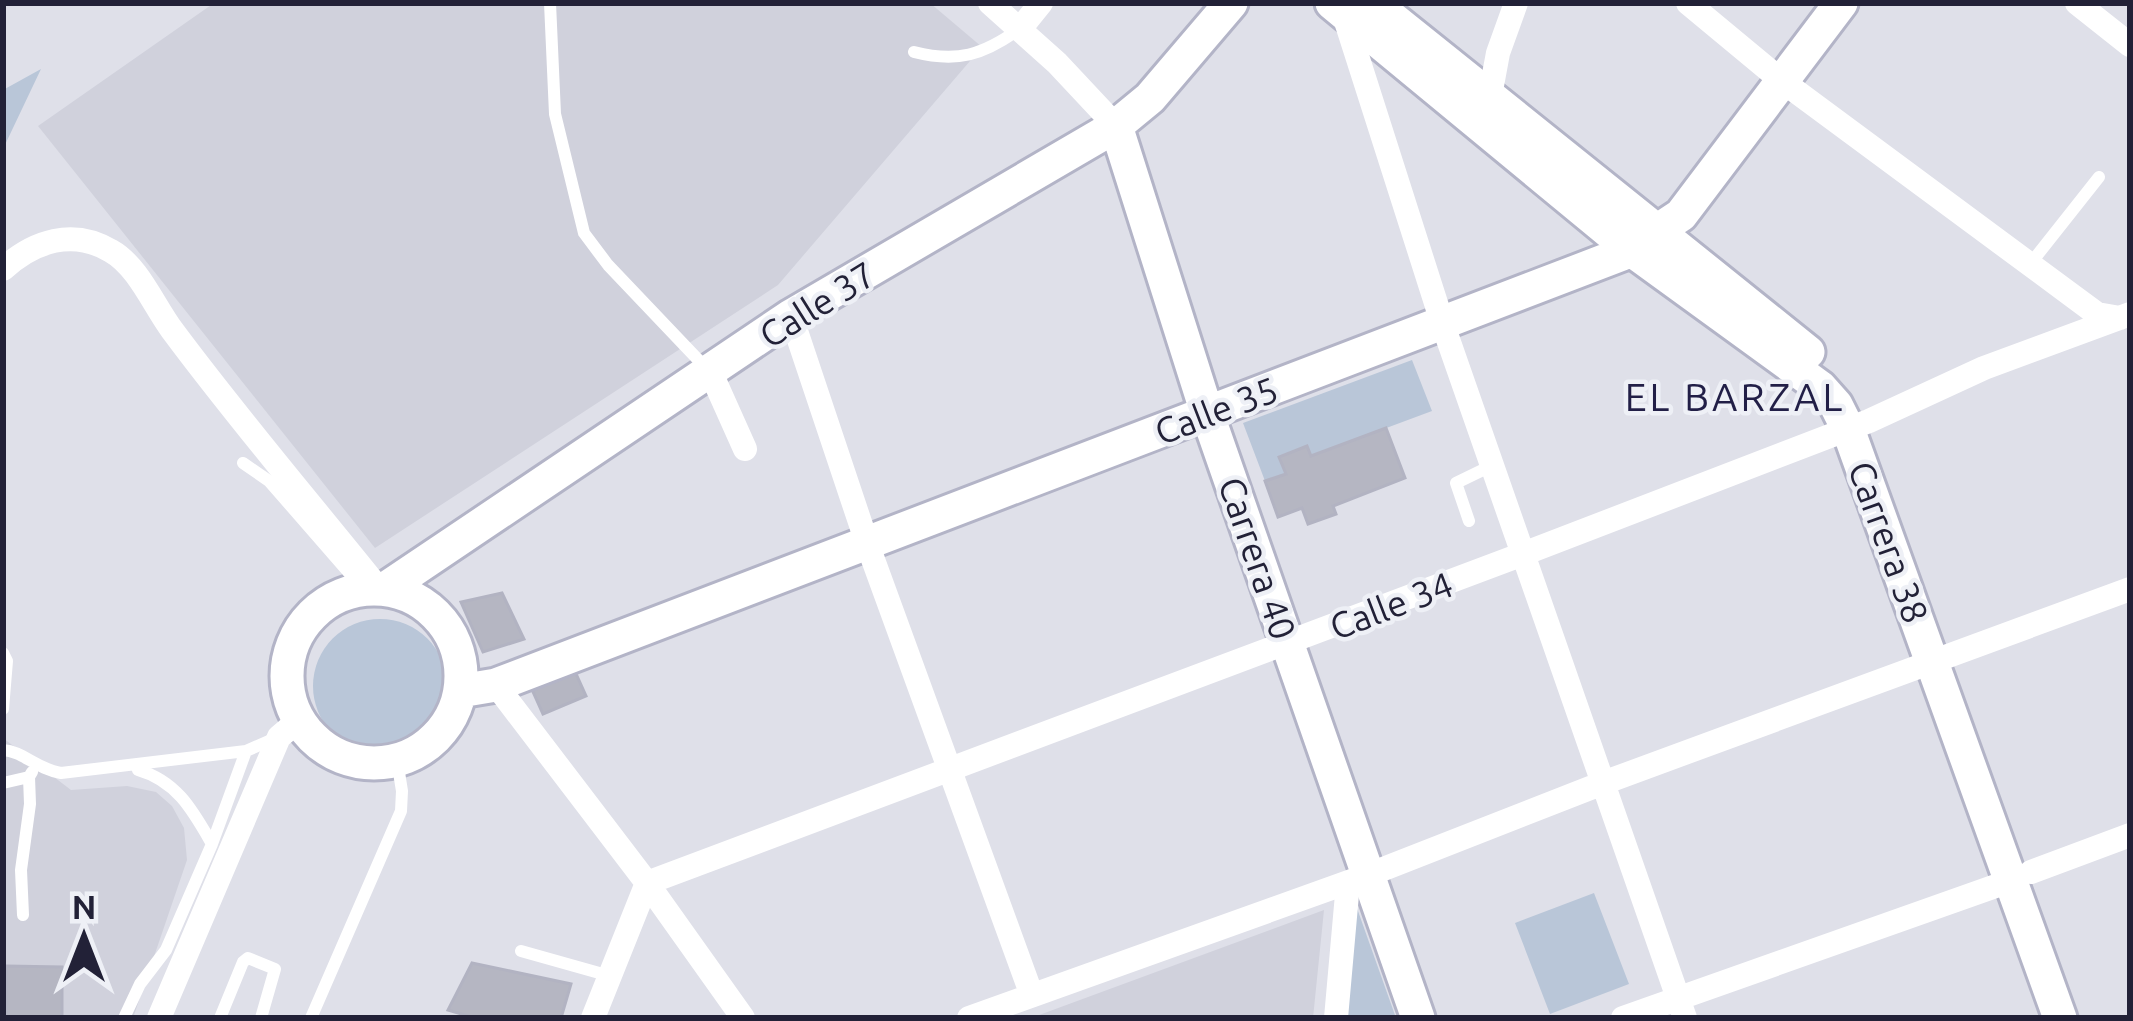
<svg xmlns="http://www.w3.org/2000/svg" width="2133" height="1021" font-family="Ubuntu,sans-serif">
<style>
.built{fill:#d0d1dc}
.green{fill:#b9c6d8}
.building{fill:#b5b6c2;stroke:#b2b3c2;stroke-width:3}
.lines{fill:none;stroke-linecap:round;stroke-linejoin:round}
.secondary-casing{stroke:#b3b4c7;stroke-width:39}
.lane{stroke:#fff;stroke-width:12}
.street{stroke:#fff;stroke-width:24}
.secondary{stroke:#fff;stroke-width:33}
.labels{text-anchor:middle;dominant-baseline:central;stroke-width:9;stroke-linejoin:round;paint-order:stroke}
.street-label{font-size:36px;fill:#222137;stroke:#eef0f6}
.neighbourhood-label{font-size:39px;letter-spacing:3px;fill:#221f47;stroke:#eef0f6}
</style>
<rect width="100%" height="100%" fill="#dfe0e9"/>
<path class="built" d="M 214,3 L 930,3 L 982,47 L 778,285 L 375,548 L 38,126 Z
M 3,738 L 71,790 L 127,786 L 156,792 L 172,806 L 184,828 L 187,860 L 133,1018 L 3,1018 Z
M 1324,910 L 1313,1018 L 1031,1018 Z"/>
<path class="green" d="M 41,69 L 3,149 L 3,90 Z
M 1412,360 L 1432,411 L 1311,456 L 1307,447 L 1280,456 L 1286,474 L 1265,481 L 1243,423 Z
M313 686a67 67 0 1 1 134 0a67 67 0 1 1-134 0Z
M 1594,893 L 1629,984 L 1550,1014 L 1515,923 Z
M 1353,897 L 1396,1018 L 1345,1018 Z"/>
<path class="building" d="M 1386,428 L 1405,478 L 1333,506 L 1336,514 L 1308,524 L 1302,508 L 1278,517 L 1265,481 L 1286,474 L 1279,457 L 1307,446 L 1311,456 Z
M 502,593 L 524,639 L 483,652 L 461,602 Z
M 573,667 L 586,696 L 543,714 L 530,685 Z
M 472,963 L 571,984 L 561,1018 L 475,1018 L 448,1010 Z
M 6,966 L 62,967 L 62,1018 L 6,1018 Z"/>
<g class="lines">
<g class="secondary-casing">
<path id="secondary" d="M 1332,3 L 1630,249 L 1820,387 L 1836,405 L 1848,429 L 2060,1018
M 1373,3 L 1808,352
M 1116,126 L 1207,413 L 1418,1018
M 385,589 L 791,316 L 1116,126 L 1150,98 L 1231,3
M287 676a87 87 0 1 1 174 0a87 87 0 1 1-174 0Z
M 460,691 L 496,685 L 1622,254 L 1681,215 L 1841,3"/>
</g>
<path class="lane" d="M 550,3 L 555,114 L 584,233 L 608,265 L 706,368
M 914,52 C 957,63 983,55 1018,30
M 2031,263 L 2099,177
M 243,463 L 269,481 L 364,590
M 1469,521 L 1456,483 L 1491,466
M 3,653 L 7,661 L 3,709
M 3,750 C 23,751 36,769 61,773 L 246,751 L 278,737
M 138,770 C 177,781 193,811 212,844
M 3,783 L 29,777 L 32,772
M 23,915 L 21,870 L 30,804 L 29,777
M 521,951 L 610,976
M 124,1018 L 140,984 L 166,950 L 212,844 L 246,751
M 220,1018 L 243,962 L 248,958 L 275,969 L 261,1018
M 311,1018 L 401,811 L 402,791 L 397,760"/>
<path class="street" d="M 990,3 L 1057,63 L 1116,126
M 1688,3 L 1782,81 L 2097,314 L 2120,318
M 2077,3 L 2130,45
M 1344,15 L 1443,325 L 1685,1018
M 1020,29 L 1041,3
M 1490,96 L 1498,53 L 1516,3
M 3,269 C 34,241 73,228 111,251 C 138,266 154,306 172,330 C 238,419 310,503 379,589
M 791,316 L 867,543 L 1031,993
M 711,373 L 745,449
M 496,685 L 647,883 L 743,1018
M 2031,872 L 2130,835
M 159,1018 L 279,737 L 299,720
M 593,1018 L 647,883 L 1523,554 L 1869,421 L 1984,368 L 2130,314
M 969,1018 L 1368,875 L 1603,783 L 2130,589
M 1336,1018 L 1348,883
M 1623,1018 L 2010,881"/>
<use href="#secondary" class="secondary"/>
</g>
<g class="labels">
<g class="street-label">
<text transform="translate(817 304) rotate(-32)">Calle 37</text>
<text transform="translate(1216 410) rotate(-21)">Calle 35</text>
<text transform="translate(1889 542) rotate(70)">Carrera 38</text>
<text transform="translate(1258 558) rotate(71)">Carrera 40</text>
<text transform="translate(1391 605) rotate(-21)">Calle 34</text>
</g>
<g class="neighbourhood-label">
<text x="1735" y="396">EL BARZAL</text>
</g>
</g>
<rect width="2133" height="1021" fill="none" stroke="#222137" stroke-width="12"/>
<g transform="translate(84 937)" stroke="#eef0f6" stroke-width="9" paint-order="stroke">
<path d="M0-9L21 45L0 30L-21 45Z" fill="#222137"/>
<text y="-18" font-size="33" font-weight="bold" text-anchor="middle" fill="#222137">N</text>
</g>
</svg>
